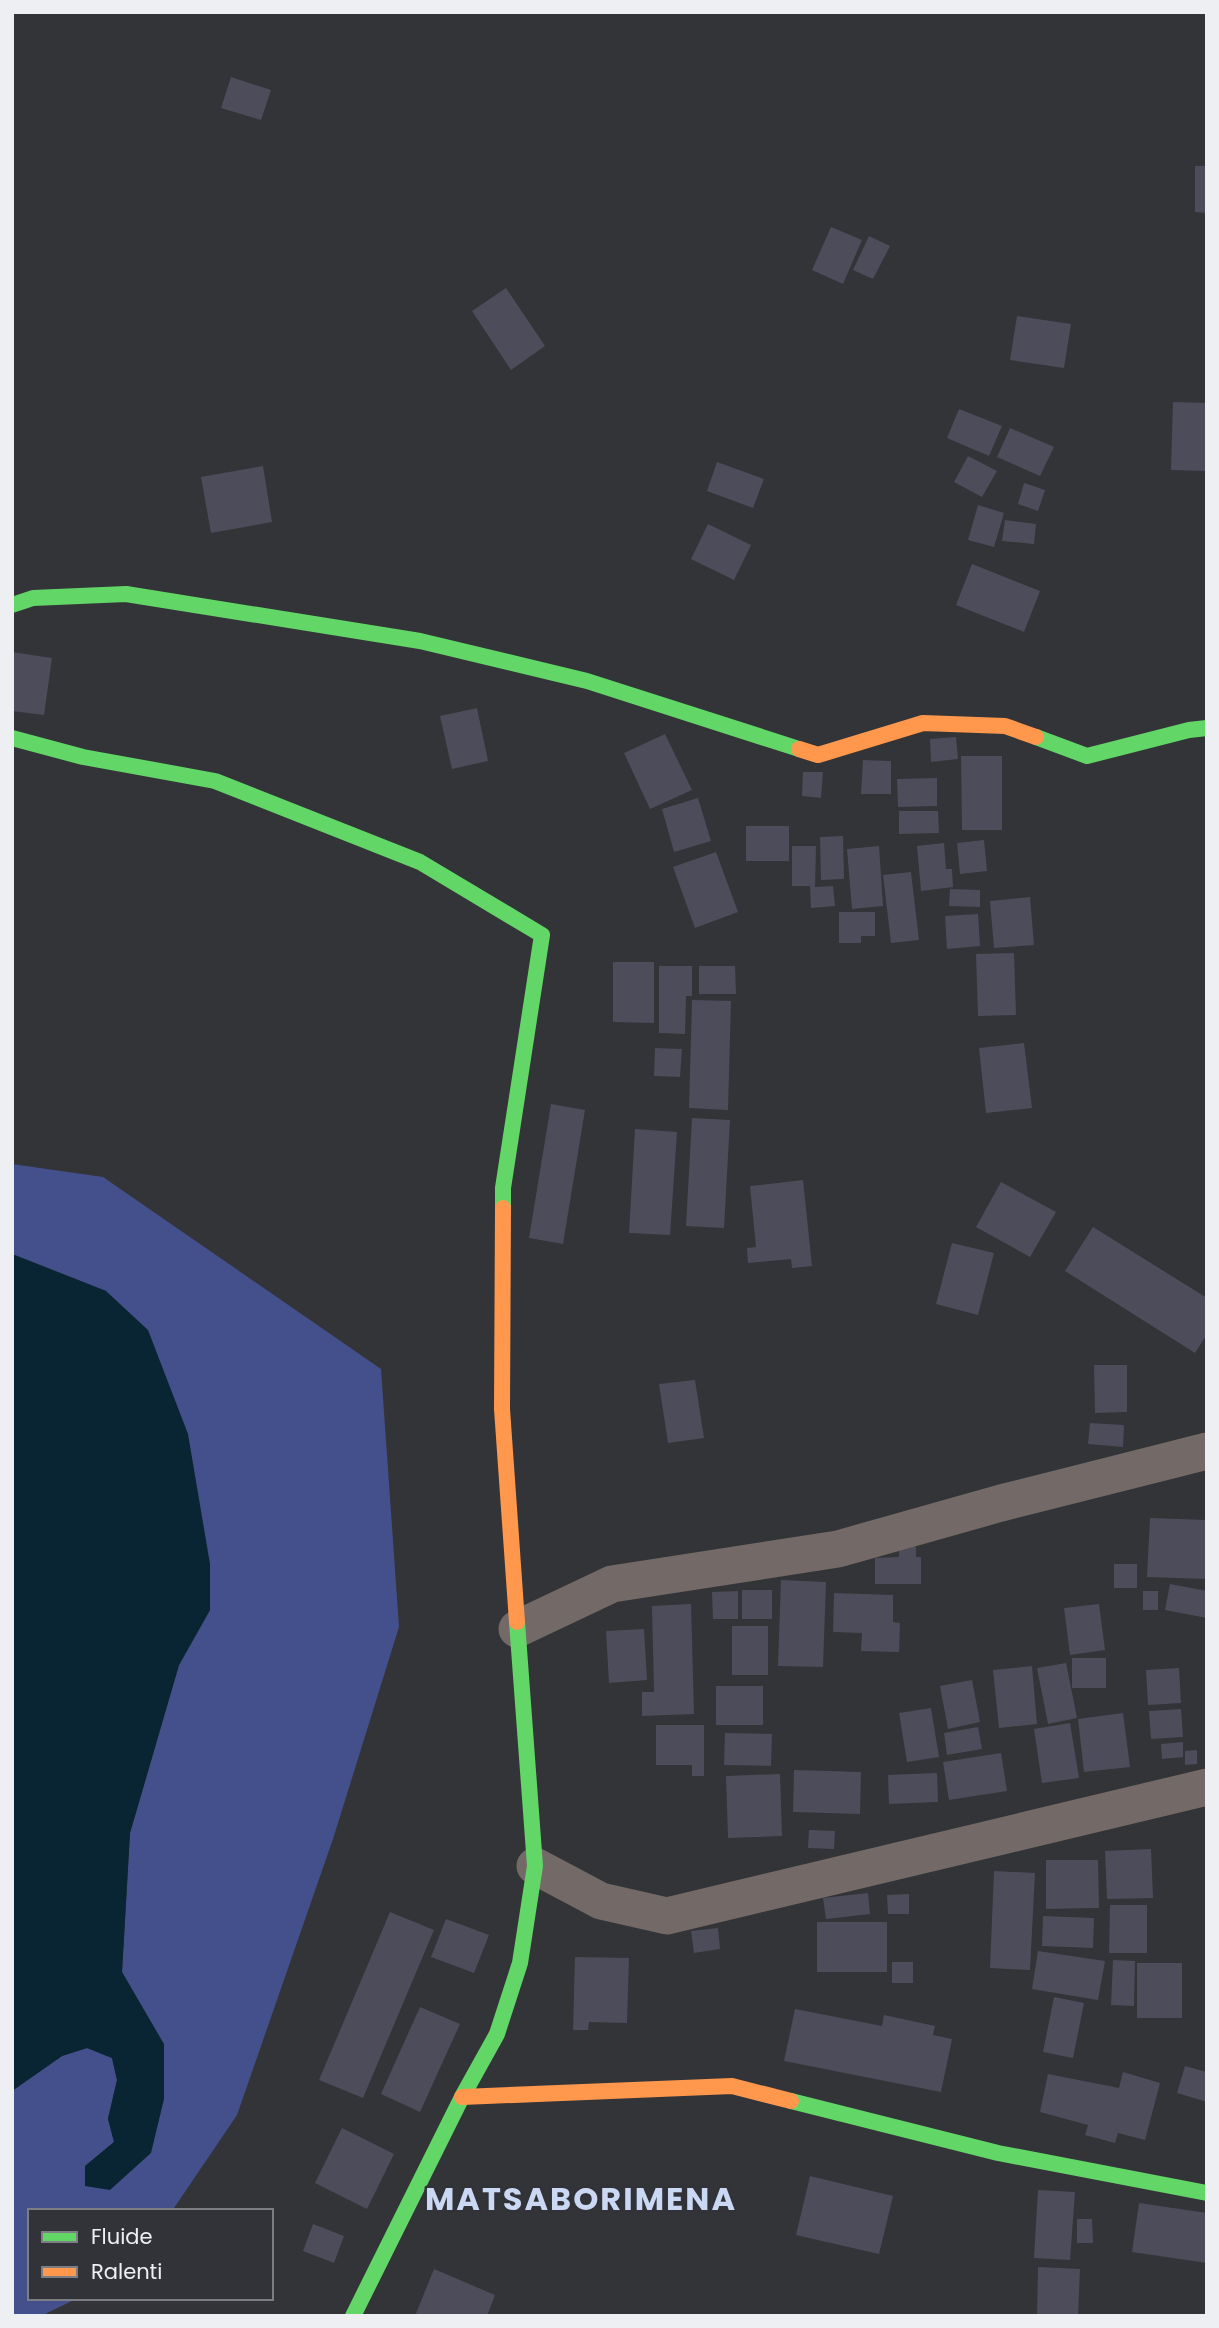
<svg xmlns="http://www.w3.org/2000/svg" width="1219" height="2328" font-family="Poppins,sans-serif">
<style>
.green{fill:#44508c}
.water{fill:#092534}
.building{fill:#4d4c5b}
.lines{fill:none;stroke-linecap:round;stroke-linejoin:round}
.street{stroke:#736967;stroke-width:37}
.fast{stroke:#63d668;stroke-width:16}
.slow{stroke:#ff974d;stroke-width:16}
.labels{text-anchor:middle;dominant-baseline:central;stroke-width:5;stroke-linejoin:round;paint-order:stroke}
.district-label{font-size:32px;font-weight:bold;letter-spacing:2px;fill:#cbd8f3;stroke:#313338}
</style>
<rect width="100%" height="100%" fill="#323437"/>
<path class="green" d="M 12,1164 L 103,1177 L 381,1369 L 399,1627 L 333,1839 L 237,2115 L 172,2211 L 30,2211 L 30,2298 L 78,2298 L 41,2316 L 12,2316 L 12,2091 L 62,2056 L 87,2048 L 112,2058 L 117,2080 L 108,2118 L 114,2142 L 85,2166 L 110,2189 L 163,2044 L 122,1972 L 130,1833 L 179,1665 L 210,1610 L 210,1564 L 106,1291 L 12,1254 Z"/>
<path class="water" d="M 12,1254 L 106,1291 L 148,1330 L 188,1434 L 210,1564 L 210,1610 L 179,1665 L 130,1833 L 122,1972 L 164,2044 L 164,2099 L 151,2153 L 110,2190 L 85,2186 L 85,2166 L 114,2142 L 108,2119 L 117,2080 L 112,2058 L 87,2048 L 62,2056 L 12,2091 Z"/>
<path class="building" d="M 231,77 L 271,90 L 261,120 L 221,108 Z
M 1195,166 L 1207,166 L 1207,213 L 1195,212 Z
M 831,227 L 862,240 L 843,284 L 812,270 Z
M 869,236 L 890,246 L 873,279 L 853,270 Z
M 506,288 L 545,346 L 511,370 L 472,311 Z
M 1017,316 L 1071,324 L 1064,368 L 1010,360 Z
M 1173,402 L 1207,403 L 1207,471 L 1171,470 Z
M 959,409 L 1002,426 L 989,456 L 947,438 Z
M 1010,428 L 1054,447 L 1040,476 L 997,457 Z
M 968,456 L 997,471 L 982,497 L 954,482 Z
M 717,462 L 764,479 L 753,508 L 707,491 Z
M 263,466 L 272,522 L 211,533 L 201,477 Z
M 1024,483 L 1045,490 L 1038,511 L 1018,504 Z
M 978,505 L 1004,513 L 994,547 L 968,540 Z
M 1005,520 L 1036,524 L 1034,544 L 1002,541 Z
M 708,524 L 751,545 L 734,580 L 691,559 Z
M 972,564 L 1040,591 L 1024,632 L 956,605 Z
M 12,652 L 52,658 L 44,715 L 12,711 Z
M 477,708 L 488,761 L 452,769 L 440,716 Z
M 665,734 L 692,790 L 650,809 L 624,753 Z
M 956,737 L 958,759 L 931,762 L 930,739 Z
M 961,756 L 1002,756 L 1002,830 L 962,830 Z
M 863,760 L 891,761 L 891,794 L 861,794 Z
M 803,772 L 823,772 L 821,798 L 802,796 Z
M 937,778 L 937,806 L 898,807 L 897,779 Z
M 698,798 L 711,841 L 674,852 L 662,809 Z
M 899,811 L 938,811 L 939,833 L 899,834 Z
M 746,826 L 789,826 L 789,861 L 746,861 Z
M 843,836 L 844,879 L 821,880 L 820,837 Z
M 984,840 L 987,871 L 960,874 L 957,843 Z
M 944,843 L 946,869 L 952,869 L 953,887 L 921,891 L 917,846 Z
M 792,846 L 816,846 L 815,887 L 833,886 L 835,906 L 811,908 L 810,886 L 792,886 Z
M 879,846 L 883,906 L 852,909 L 847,849 Z
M 716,852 L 738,912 L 695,928 L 673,867 Z
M 911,872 L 919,940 L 891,943 L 883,875 Z
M 950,889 L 980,890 L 980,907 L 949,906 Z
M 1030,897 L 1034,945 L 994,948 L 990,901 Z
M 839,912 L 875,912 L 875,936 L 861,936 L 861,943 L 839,943 Z
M 978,914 L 980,946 L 947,949 L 945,916 Z
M 1014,953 L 1016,1015 L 978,1016 L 976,954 Z
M 613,962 L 654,962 L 654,1023 L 613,1022 Z
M 659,966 L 692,966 L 692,996 L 686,996 L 685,1034 L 659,1033 Z
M 699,966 L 735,966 L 736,994 L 699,994 Z
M 692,1000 L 731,1001 L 728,1110 L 689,1108 Z
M 1024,1043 L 1032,1108 L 986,1113 L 979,1048 Z
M 655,1048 L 682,1049 L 680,1077 L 654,1076 Z
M 551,1104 L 585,1110 L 563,1244 L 529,1238 Z
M 692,1118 L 730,1120 L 724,1228 L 686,1226 Z
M 635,1129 L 677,1132 L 670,1235 L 629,1233 Z
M 803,1180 L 812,1266 L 792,1268 L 791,1259 L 748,1263 L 747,1248 L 756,1247 L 750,1186 Z
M 1001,1182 L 1056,1212 L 1030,1257 L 976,1227 Z
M 1093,1227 L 1207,1298 L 1207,1334 L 1195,1353 L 1065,1271 Z
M 952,1243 L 994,1253 L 978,1315 L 936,1304 Z
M 1094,1365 L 1127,1365 L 1127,1412 L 1095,1413 Z
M 695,1380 L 704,1438 L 668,1443 L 659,1384 Z
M 1090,1423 L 1124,1425 L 1123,1447 L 1088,1444 Z
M 1150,1518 L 1207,1520 L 1207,1579 L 1147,1577 Z
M 899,1547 L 916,1547 L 916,1557 L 921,1557 L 921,1584 L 875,1584 L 875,1558 L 899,1557 Z
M 1114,1564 L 1137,1564 L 1137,1588 L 1114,1588 Z
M 781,1580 L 826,1582 L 823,1667 L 778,1666 Z
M 1170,1584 L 1207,1591 L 1207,1618 L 1165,1610 Z
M 742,1590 L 772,1590 L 772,1619 L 742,1619 Z
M 738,1591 L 738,1619 L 713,1619 L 712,1592 Z
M 1143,1591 L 1158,1591 L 1158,1610 L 1143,1610 Z
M 834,1593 L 893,1595 L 893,1622 L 900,1623 L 899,1652 L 861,1651 L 862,1633 L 833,1632 Z
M 691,1604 L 694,1714 L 642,1716 L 642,1692 L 654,1692 L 652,1606 Z
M 1099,1604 L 1105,1650 L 1070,1655 L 1064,1608 Z
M 732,1626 L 768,1626 L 768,1675 L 732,1675 Z
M 644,1629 L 647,1680 L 609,1683 L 606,1631 Z
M 1072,1658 L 1106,1658 L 1106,1688 L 1072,1688 Z
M 1066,1663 L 1077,1718 L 1048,1724 L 1037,1668 Z
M 1032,1666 L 1037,1724 L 999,1728 L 993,1670 Z
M 1179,1668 L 1181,1703 L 1148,1705 L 1146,1670 Z
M 972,1680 L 980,1722 L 948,1729 L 940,1686 Z
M 716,1686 L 763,1686 L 763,1725 L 716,1725 Z
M 931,1708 L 939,1757 L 907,1762 L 899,1713 Z
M 1181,1709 L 1183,1737 L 1151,1739 L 1149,1711 Z
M 1123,1713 L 1130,1767 L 1084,1772 L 1078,1719 Z
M 1070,1723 L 1079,1778 L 1042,1783 L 1034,1729 Z
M 656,1725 L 704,1725 L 704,1776 L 692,1776 L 692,1765 L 656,1765 Z
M 978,1727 L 982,1749 L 947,1755 L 944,1733 Z
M 725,1733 L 772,1734 L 771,1766 L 724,1765 Z
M 1183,1742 L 1183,1757 L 1162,1759 L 1161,1744 Z
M 1197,1750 L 1197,1764 L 1185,1765 L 1185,1751 Z
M 1001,1753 L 1007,1791 L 949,1800 L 943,1762 Z
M 794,1770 L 861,1772 L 860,1814 L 793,1812 Z
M 937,1773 L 938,1802 L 889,1804 L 888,1775 Z
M 780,1774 L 782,1836 L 728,1838 L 726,1776 Z
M 809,1830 L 835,1831 L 834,1849 L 808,1848 Z
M 1151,1849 L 1153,1898 L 1107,1899 L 1105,1851 Z
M 1046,1860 L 1098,1860 L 1099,1908 L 1046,1909 Z
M 994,1871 L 1035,1873 L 1030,1970 L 990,1968 Z
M 868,1893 L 870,1914 L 826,1919 L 823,1898 Z
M 909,1894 L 909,1914 L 888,1914 L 887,1895 Z
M 1110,1905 L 1147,1905 L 1147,1953 L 1109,1953 Z
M 390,1912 L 434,1930 L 363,2098 L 319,2080 Z
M 1043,1916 L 1094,1918 L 1093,1948 L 1042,1946 Z
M 446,1919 L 489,1935 L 474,1973 L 431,1957 Z
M 817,1922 L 887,1922 L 887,1972 L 817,1972 Z
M 718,1928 L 720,1949 L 694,1953 L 691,1931 Z
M 1038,1951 L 1105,1961 L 1098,2000 L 1032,1989 Z
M 575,1957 L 629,1958 L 627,2023 L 589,2022 L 588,2030 L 573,2030 Z
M 1113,1960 L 1135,1961 L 1134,2006 L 1111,2005 Z
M 892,1962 L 913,1962 L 913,1983 L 892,1983 Z
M 1137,1963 L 1182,1963 L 1182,2018 L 1137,2018 Z
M 1054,1997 L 1084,2003 L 1073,2058 L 1043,2052 Z
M 420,2007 L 460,2024 L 420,2112 L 381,2094 Z
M 795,2009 L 882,2026 L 884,2015 L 935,2026 L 933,2035 L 952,2039 L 941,2092 L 784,2061 Z
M 1185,2066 L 1207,2072 L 1207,2102 L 1177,2093 Z
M 1123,2072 L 1160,2083 L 1145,2140 L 1118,2133 L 1115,2143 L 1085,2135 L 1088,2125 L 1040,2112 L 1048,2074 L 1119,2088 Z
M 342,2128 L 394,2154 L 367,2209 L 315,2183 Z
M 810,2176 L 893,2196 L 879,2254 L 796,2235 Z
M 1038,2190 L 1075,2192 L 1070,2260 L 1034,2258 Z
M 1139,2203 L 1207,2213 L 1207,2263 L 1132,2252 Z
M 1077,2219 L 1092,2219 L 1093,2243 L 1077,2243 Z
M 313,2224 L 344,2236 L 334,2263 L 303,2251 Z
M 1038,2267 L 1080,2269 L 1078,2316 L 1037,2316 Z
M 434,2269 L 495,2295 L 487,2316 L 415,2316 Z"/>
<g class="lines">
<path class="street" d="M 517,1629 L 612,1584 L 838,1549 L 1001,1503 L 1207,1451
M 535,1866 L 601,1901 L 667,1916 L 1207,1787"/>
<path class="fast" d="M 12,605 L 33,598 L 126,594 L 420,641 L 587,681 L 799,749
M 1036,737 L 1087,756 L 1189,730 L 1207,728
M 12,738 L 83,757 L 215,781 L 420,862 L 542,935 L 503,1188 L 503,1208
M 791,2101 L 998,2153 L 1207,2193
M 353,2316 L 462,2097 L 497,2034 L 520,1963 L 535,1866 L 517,1622"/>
<path class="slow" d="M 799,749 L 818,755 L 923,723 L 1005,726 L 1036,737
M 503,1208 L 502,1409 L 517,1622
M 462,2097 L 732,2086 L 791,2101"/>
</g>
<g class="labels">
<g class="district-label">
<text x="581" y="2198">MATSABORIMENA</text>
</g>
</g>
<rect width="1219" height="2328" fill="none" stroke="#eeeff3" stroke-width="28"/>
<rect x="28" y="2209" width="245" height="91" fill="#313338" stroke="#7d7e83" stroke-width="2"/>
<rect x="42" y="2232" width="35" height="10" fill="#63d668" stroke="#7d7e83" stroke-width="2"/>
<text x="91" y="2244" font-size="21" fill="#eeeff3">Fluide</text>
<rect x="42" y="2267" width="35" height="10" fill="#ff974d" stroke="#7d7e83" stroke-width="2"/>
<text x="91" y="2279" font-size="21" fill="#eeeff3">Ralenti</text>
</svg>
